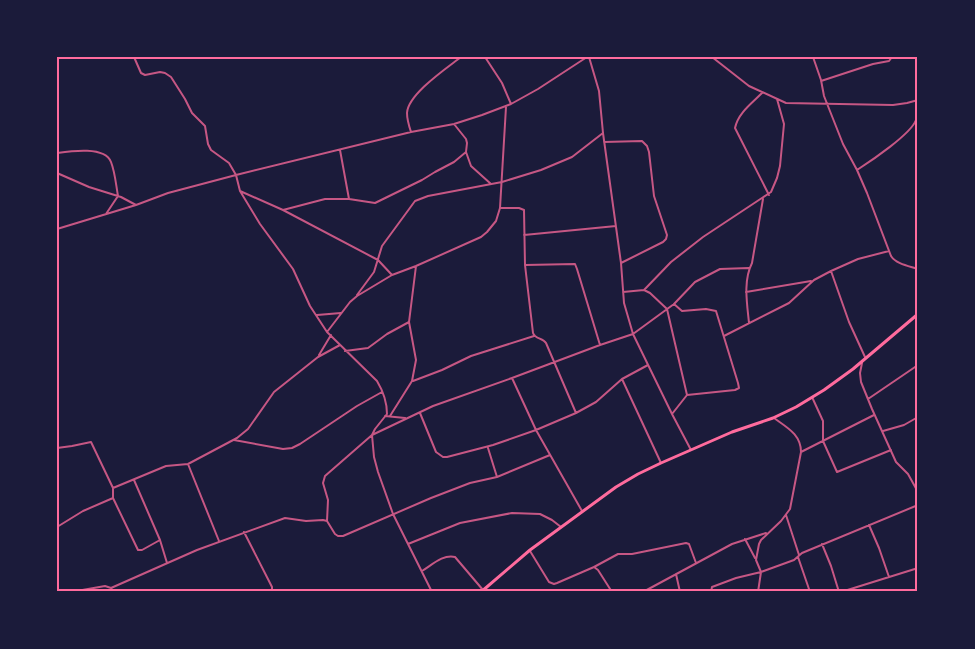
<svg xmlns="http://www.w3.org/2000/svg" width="975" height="649" font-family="Signika,sans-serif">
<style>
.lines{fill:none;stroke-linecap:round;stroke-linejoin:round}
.minor{stroke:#c65784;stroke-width:2}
.secondary{stroke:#ff6b9d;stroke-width:3}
.neatline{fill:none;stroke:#ff6b9d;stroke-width:2}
</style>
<rect width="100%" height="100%" fill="#1b1b3a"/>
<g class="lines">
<path class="minor" d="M 134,57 L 141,73 L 145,75 L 160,72 L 165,73 L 171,77 L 185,99 L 192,113 L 205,126 L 208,144 L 211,150 L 229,163 L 236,175 L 240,191 L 260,224 L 293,269 L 310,306 L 327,332 L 377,381 C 383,391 387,403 387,414 L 375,429 L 372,435 L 374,457 L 378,472 L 393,514 L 432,592
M 485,57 L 502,83 L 511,104
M 589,57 L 599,91 L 603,133 L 621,263 L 624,303 L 633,334 L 672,414 L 691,450
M 712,57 L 749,86 L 786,103 L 893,105 L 907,103 L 918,100
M 813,57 L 821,80 L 824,96 L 843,144 L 857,170 L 867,193 L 891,256 C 896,264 909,266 918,269
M 57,59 L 60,57
M 821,81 L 873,64 L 889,61 L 892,57
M 762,93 C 752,103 738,113 735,128 L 769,195
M 454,124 L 466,139 L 467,143 L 466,152 L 471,166 L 491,184
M 411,132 C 409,126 407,119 407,113 C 408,94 447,68 461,57
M 604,142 L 642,141 L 647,146 L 649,152 L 654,196 L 667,235 L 666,239 L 663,242 L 621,263
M 340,150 L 349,199
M 57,153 C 71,151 105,146 111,162 C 115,172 116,185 118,196 L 106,214
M 857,170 C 871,161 911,134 916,120 C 918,114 918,107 918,100
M 57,173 L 89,187 L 121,197 L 136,205
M 240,191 L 283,210 L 378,260 L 392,275
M 500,208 L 519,208 L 524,210 L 525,265 L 533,333 C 535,339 543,338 546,343 L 576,413
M 283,210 L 325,199 L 349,199 L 375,203 L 422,180 L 435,172 L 454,162 L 466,152
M 57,229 L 136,205 L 168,193 L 236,175 L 411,132 L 454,124 L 482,115 L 511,104 L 538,89 L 587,57
M 524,235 L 616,226
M 525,265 L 575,264 L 577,269 L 600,345
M 831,271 L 849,322 L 865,357
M 644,290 L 671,262 L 703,237 L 771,192 L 777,178 L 780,166 L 784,124 L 777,99
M 623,292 L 644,290 L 650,293 L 667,309 L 687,395 L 672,414
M 746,292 L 811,281
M 357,295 L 374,272 L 382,246 L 415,201 L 428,196 L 502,182 L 541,170 L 572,157 L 603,133
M 674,304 L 682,311 L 706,309 L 716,311 L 738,383 L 739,388 L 735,390 L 687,395
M 317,315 L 341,313
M 749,323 C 747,303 743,281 752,263 L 763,199
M 327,332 L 350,302 L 357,296 L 392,275 L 416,266 L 481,237 L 487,232 L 496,221 L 500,208 L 506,107
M 724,336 L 789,303 L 814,280 L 831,271 L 858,259 L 889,251
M 345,351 L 368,348 L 387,334 L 409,322
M 319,355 L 331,335
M 862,363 L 860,373 L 861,382 L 872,409 L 896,462 L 908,474 L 918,492
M 512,378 L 536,430 L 582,511
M 622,379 L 661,463
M 413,381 L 442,370 L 471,356 L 534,336
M 812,397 L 823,421 L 823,441 L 837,472 L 891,450
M 868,399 L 918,365
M 420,413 L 436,452 L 443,457 L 447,457 L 493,445 L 536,430 L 576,413 L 596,402 L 622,379 L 648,365
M 385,416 L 405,418
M 390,416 L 412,381 L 416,360 L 409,322 L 416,266
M 883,431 L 904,425 L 918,417
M 234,440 L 283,449 L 292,448 L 300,444 L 357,406 L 382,392
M 57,448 L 72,446 L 91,442 L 113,488 L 113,498 L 83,511 L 57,527
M 488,448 L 497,477
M 801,452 L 874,415
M 188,464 L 219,541
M 134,480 L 160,540 L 167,563
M 113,488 L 166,466 L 188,464 L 237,438 L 248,429 L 274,392 L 318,357 L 340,345
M 113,498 L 138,550 L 142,550 L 160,540
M 786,515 L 799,555
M 327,521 L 328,500 L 323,483 L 325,476 L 372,435 L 433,406 L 512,378 L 600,345 L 633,334 L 674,304 L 695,282 L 720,269 L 749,268
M 869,525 L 879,548 L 889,577
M 244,532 L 272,587 L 272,592
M 745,539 L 755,558
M 408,544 L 460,523 L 512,513 L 540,514 L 552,520 L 561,527
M 822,544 L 831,566 L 839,592
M 530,551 L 549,582 L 554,584 L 557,583 L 594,567 L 598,570 L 612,592
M 798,557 L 810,592
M 594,567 L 618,554 L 632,554 L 686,543 L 689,544 L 696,563
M 422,571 C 432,565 443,554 455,557 L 483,590
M 676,574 L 680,592
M 111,588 L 197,550 L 285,518 L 306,521 L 323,520 L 327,521 L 335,534 L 338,536 L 343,536 L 431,498 L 470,483 L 497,477 L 550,455
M 71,592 L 105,586 L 111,588 L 113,592
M 643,592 L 732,544 L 766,533
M 711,592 L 712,587 L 736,578 L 761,572 L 794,560 L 802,553 L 918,505
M 758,592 L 761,572 L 756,560 L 759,544 L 761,540 L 781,521 L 790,509 L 801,452 C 801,434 786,427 774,418
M 800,592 L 809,590
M 841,592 L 918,568"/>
<path class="secondary" d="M 481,592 L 530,550 L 616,487 L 638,474 L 661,463 L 732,432 L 773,418 L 796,407 L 824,390 L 853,369 L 918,314"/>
</g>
<rect width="975" height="649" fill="none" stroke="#1b1b3a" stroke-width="117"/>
<rect x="58" y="58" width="858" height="532" class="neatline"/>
</svg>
